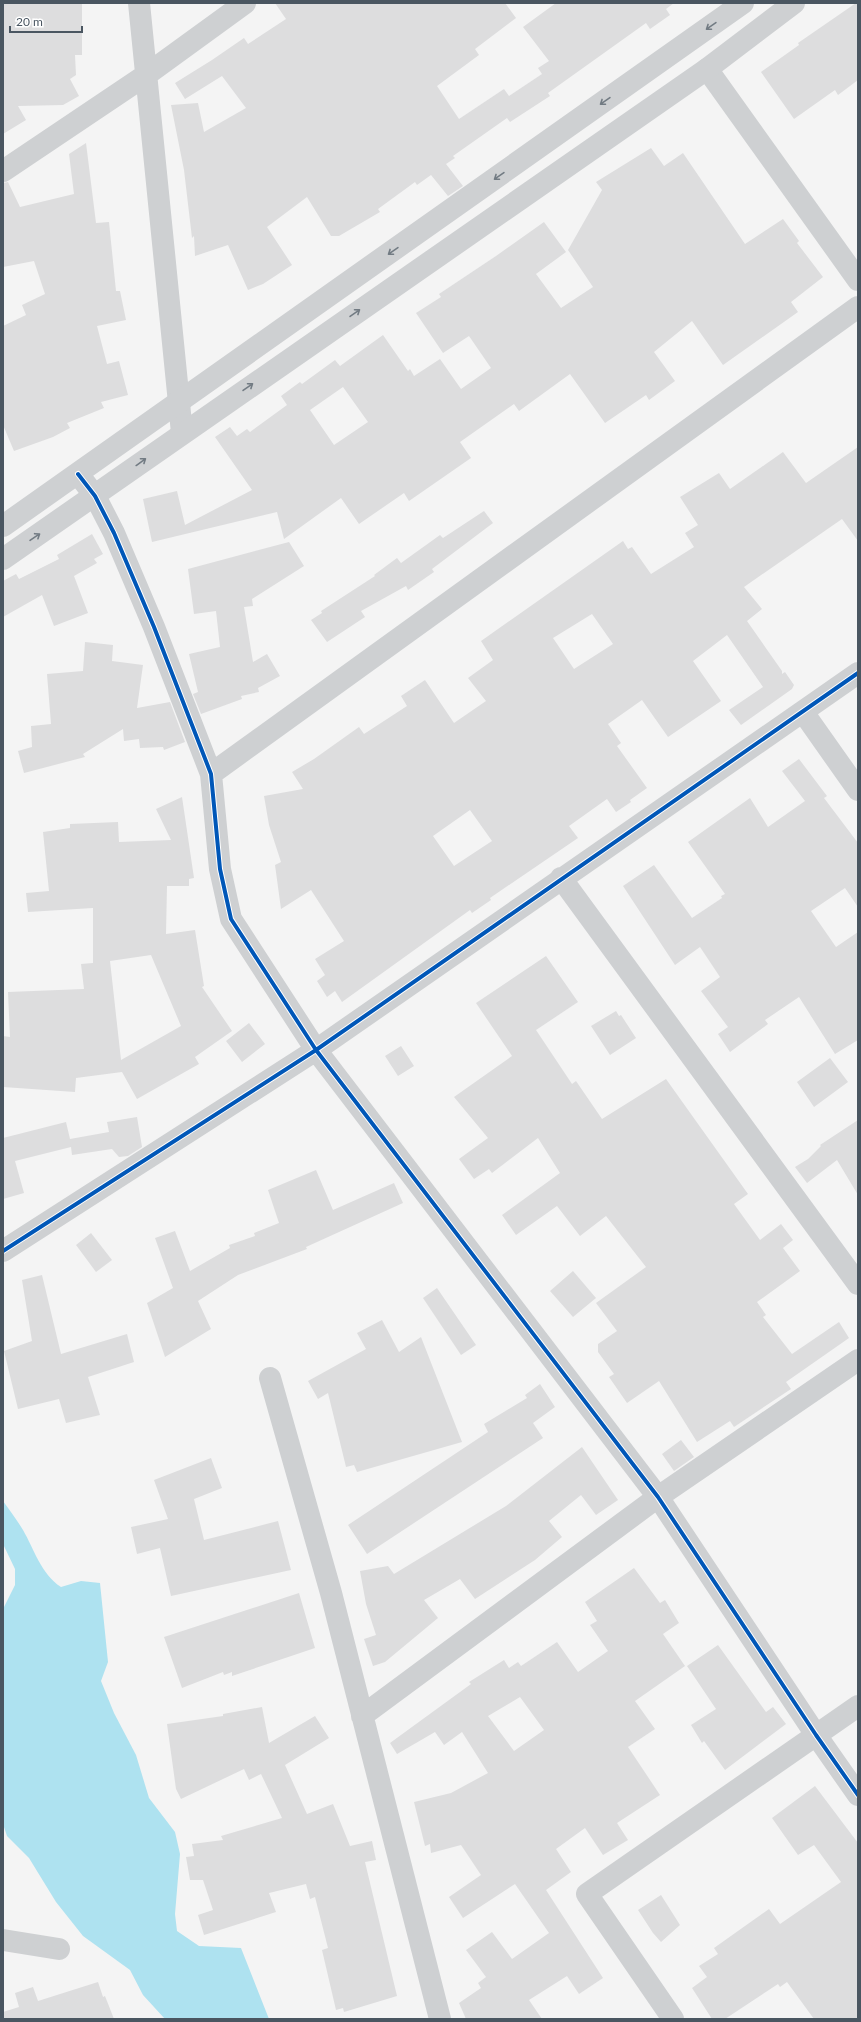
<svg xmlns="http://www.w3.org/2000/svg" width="861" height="2022" font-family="Lato,sans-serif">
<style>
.water{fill:#aee2f0}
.building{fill:#ddddde;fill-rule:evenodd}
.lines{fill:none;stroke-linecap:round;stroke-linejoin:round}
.minor{stroke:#ced0d2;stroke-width:22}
.tertiary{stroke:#ced0d2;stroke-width:22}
.cycleway-casing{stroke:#fff;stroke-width:6}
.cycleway{stroke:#0057b8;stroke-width:4}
.oneway{stroke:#727b83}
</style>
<rect width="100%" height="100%" fill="#f4f4f4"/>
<path class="water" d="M 3,1501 C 10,1511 17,1520 23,1530 C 34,1549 41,1574 61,1587 L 81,1581 L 100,1583 L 108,1662 L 101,1681 L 114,1713 L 136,1755 L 149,1798 L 175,1832 L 180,1854 L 175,1914 L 177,1931 L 199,1946 L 241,1948 L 269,2019 L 165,2019 L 143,1995 L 130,1970 L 83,1936 L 56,1902 L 29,1858 L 7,1836 L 3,1824 L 3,1609 L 15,1585 L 15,1569 L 3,1544 Z"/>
<path class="building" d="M 3,3 L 82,3 L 82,55 L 75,55 L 76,75 L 70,79 L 79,96 L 63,105 L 18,106 L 26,120 L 3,134 Z
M 275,3 L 505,3 L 516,18 L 475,49 L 479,55 L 437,86 L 459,119 L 504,89 L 509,96 L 542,74 L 538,68 L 549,61 L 523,27 L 556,3 L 674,3 L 666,9 L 670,15 L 650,29 L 646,23 L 548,93 L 550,96 L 510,122 L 507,118 L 453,156 L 455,158 L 446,164 L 463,186 L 448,196 L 431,175 L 417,185 L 415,182 L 378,209 L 380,212 L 339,236 L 331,236 L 307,197 L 267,227 L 292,265 L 263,284 L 248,290 L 228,245 L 195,256 L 194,236 L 192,238 L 184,170 L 171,105 L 198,103 L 204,132 L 246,108 L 222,76 L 185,99 L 175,83 L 212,60 L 244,38 L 248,44 L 286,19 Z
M 856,3 L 858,3 L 858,80 L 838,95 L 835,90 L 794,119 L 761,72 L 799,45 L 798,43 Z
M 86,143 L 96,223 L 109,222 L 116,291 L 120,291 L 126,320 L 97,326 L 107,364 L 119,361 L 128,395 L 101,402 L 104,408 L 67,423 L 70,428 L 53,437 L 14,451 L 3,425 L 3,326 L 26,315 L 22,305 L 45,294 L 34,261 L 3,267 L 3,183 L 8,182 L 20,207 L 74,194 L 69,154 Z
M 651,148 L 664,166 L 683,153 L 745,244 L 783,219 L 799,241 L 797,243 L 823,277 L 791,302 L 798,312 L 723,365 L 692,321 L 654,352 L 675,381 L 649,400 L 646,395 L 605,423 L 570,374 L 519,411 L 514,404 L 460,442 L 471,458 L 409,501 L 404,493 L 359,524 L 341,498 L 284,539 L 277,512 L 152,542 L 143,499 L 177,491 L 185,525 L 252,490 L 215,437 L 230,427 L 237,436 L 247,429 L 250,432 L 287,405 L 281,396 L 300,382 L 302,384 L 335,360 L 340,366 L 383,335 L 408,371 L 410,369 L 414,376 L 440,359 L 461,389 L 491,368 L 469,336 L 443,353 L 416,313 L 441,297 L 439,294 L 496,256 L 544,222 L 566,252 L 536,274 L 561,308 L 593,287 L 568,250 L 602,190 L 596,182 ZM 343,387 L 368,422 L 334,445 L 310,410 Z
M 858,447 L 858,541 L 842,519 L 744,587 L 762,609 L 747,621 L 782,671 L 782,674 L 785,672 L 794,685 L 792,689 L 741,725 L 729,710 L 763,687 L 727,635 L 693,661 L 721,701 L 668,737 L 642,700 L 608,724 L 621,743 L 617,746 L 647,788 L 630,800 L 631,802 L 616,812 L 607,799 L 569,826 L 578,838 L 490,898 L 491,900 L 472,913 L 470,910 L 342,1002 L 335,991 L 327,997 L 317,981 L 325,975 L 315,959 L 344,941 L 311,890 L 281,909 L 275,865 L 281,862 L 269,825 L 264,796 L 303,789 L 292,772 L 314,759 L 359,727 L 364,734 L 407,706 L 401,696 L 425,680 L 454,723 L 486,701 L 468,678 L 493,660 L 481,641 L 623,541 L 628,549 L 632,547 L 651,574 L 694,547 L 685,533 L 698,525 L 680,497 L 719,473 L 730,489 L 783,452 L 806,483 ZM 592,614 L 613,644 L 574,669 L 553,638 ZM 470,810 L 492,841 L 454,866 L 433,836 Z
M 484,511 L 493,523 L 432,569 L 434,572 L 408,590 L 406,586 L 361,611 L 365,617 L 327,642 L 311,620 L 322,613 L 321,611 L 375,576 L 374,575 L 397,558 L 401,563 L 440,535 L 443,538 Z
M 92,534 L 103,554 L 94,559 L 97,563 L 74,576 L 88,613 L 54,626 L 42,595 L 3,617 L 3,581 L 16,574 L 19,579 L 59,559 L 57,555 Z
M 289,542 L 304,566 L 252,599 L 253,606 L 244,607 L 253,662 L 267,654 L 280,676 L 258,688 L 259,692 L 241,696 L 242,699 L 201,714 L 193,694 L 198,692 L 189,654 L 220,647 L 216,611 L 194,614 L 188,569 Z
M 85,642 L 113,645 L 112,661 L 143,665 L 137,708 L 170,702 L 185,742 L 164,750 L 163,747 L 140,748 L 139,739 L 124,741 L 123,729 L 83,754 L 85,757 L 24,773 L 18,751 L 32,747 L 31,726 L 51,724 L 47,674 L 83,671 Z
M 799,759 L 827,796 L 824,798 L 858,843 L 858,907 L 845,888 L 811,911 L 836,947 L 858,932 L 858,1040 L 835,1054 L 799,997 L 765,1020 L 768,1024 L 730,1052 L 718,1034 L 728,1027 L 701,991 L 720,977 L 700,947 L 675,965 L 623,886 L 654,865 L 692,918 L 722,898 L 721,896 L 725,894 L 688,842 L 750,798 L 768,827 L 805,801 L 782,771 Z
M 182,797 L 194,878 L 189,879 L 189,886 L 167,886 L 166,934 L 195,930 L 204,986 L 202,987 L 232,1031 L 195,1057 L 199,1064 L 137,1099 L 122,1072 L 76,1078 L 75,1092 L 3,1087 L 3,1036 L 10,1037 L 8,992 L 84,989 L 81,964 L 93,963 L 93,908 L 28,912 L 26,893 L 49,891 L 43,832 L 70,828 L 70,824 L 118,822 L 119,842 L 171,840 L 156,809 ZM 151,955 L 181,1026 L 121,1060 L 110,961 Z
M 546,956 L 578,1002 L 536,1030 L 572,1084 L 576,1081 L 602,1119 L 666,1079 L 748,1194 L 734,1204 L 760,1240 L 781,1224 L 793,1240 L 783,1248 L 800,1271 L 757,1302 L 766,1315 L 763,1317 L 792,1354 L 839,1322 L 849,1338 L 786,1382 L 791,1389 L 734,1427 L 730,1421 L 697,1442 L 659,1381 L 627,1403 L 609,1377 L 614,1374 L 598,1352 L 598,1344 L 617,1331 L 596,1303 L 646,1267 L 606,1216 L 580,1236 L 557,1206 L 516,1235 L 502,1215 L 560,1173 L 538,1138 L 492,1173 L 489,1169 L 474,1179 L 459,1159 L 488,1138 L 454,1097 L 512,1056 L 476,1003 Z
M 616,1011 L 619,1016 L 621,1015 L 636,1038 L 610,1055 L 591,1026 Z
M 249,1023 L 265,1044 L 242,1062 L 226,1041 Z
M 401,1046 L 414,1066 L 398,1076 L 385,1056 Z
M 830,1058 L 848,1082 L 814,1107 L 797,1082 Z
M 137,1117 L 142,1147 L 128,1156 L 119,1157 L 112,1149 L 72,1155 L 71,1147 L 15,1161 L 24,1193 L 3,1199 L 3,1138 L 66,1122 L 70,1139 L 109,1132 L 107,1122 Z
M 858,1120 L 858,1195 L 837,1160 L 807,1183 L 795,1167 L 808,1159 L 821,1146 L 820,1145 Z
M 316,1170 L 333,1210 L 394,1183 L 403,1203 L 306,1247 L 307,1249 L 238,1275 L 198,1301 L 211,1329 L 165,1357 L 147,1303 L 173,1288 L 155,1238 L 175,1231 L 190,1271 L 230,1248 L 229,1245 L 255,1236 L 254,1233 L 279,1223 L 268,1190 Z
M 91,1233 L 112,1260 L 96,1272 L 76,1245 Z
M 573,1271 L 596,1298 L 573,1317 L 550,1291 Z
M 42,1275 L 61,1354 L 127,1334 L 134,1362 L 88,1377 L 100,1415 L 66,1423 L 59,1399 L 18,1409 L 4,1351 L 32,1341 L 22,1280 Z
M 437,1288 L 476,1345 L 461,1355 L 423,1298 Z
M 382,1320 L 399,1352 L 421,1337 L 462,1442 L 357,1472 L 354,1465 L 346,1467 L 328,1393 L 318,1399 L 308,1381 L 366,1349 L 357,1333 Z
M 540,1384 L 555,1407 L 533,1423 L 543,1438 L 367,1554 L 348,1525 L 488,1432 L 484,1424 L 527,1398 L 525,1395 Z
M 681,1440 L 694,1457 L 674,1471 L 662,1454 Z
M 582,1447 L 618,1500 L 596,1515 L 581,1495 L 549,1521 L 562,1537 L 535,1560 L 475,1599 L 460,1579 L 424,1600 L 438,1618 L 385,1662 L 373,1666 L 364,1639 L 376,1635 L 366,1604 L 360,1571 L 388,1566 L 394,1574 L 506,1506 Z
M 211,1458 L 222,1488 L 194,1499 L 204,1540 L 278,1521 L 291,1570 L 171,1596 L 160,1548 L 137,1554 L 131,1527 L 168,1519 L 154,1480 Z
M 634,1568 L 660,1603 L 665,1600 L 679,1623 L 663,1634 L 685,1666 L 635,1701 L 655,1729 L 628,1747 L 660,1795 L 617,1823 L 628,1840 L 603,1855 L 585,1828 L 556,1849 L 571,1872 L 546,1890 L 603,1978 L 579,1994 L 567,1976 L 529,2000 L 542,2019 L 466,2019 L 459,2003 L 481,1988 L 478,1983 L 486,1977 L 466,1950 L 492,1932 L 512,1959 L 549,1933 L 515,1884 L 463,1918 L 449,1897 L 481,1875 L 461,1845 L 431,1853 L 430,1844 L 425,1846 L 414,1802 L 451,1793 L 488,1773 L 462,1732 L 444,1745 L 435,1732 L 397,1754 L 390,1743 L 471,1684 L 469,1682 L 504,1660 L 509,1668 L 518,1662 L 521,1666 L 557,1642 L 578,1672 L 608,1651 L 590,1625 L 597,1621 L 585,1602 ZM 520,1697 L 544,1730 L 514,1751 L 488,1716 Z
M 299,1593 L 315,1648 L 232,1676 L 232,1672 L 224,1675 L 223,1672 L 182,1688 L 164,1637 Z
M 718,1645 L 766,1712 L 773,1707 L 786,1724 L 725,1770 L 704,1741 L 702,1743 L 691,1725 L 716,1709 L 687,1666 Z
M 262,1707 L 269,1743 L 315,1716 L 329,1738 L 285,1765 L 307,1814 L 333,1804 L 350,1846 L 372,1841 L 376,1860 L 365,1862 L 397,1996 L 344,2012 L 343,2008 L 336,2010 L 322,1950 L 328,1948 L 315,1897 L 310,1899 L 306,1884 L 269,1893 L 276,1912 L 204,1935 L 198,1915 L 213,1910 L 203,1880 L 190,1880 L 186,1857 L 194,1856 L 192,1844 L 223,1840 L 221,1836 L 282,1818 L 261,1774 L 249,1780 L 244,1769 L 181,1799 L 176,1789 L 167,1724 L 223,1716 L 223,1714 Z
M 815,1786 L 858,1843 L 858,2019 L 814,2019 L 787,1982 L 780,1987 L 778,1984 L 725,2019 L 712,2019 L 692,1988 L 707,1977 L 699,1966 L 718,1954 L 714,1948 L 769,1909 L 780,1924 L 841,1882 L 814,1845 L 798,1855 L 772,1818 Z
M 661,1895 L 680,1925 L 661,1942 L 653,1933 L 638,1910 Z
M 98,1982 L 103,1997 L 105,1996 L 114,2019 L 3,2019 L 3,2012 L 19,2007 L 15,1993 L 33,1987 L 38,2001 Z"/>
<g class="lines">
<path class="minor" d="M 139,3 L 182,433
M 707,69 L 858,280
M 3,171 L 146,75 L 245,3
M 78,474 L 95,496 L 114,533 L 154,627 L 211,774 L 220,869 L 231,919 L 316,1050 L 658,1497 L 816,1735 L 858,1795
M 803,712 L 858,790
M 211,774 L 858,307
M 561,878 L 858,1284
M 3,1251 L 316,1050 L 858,673
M 270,1378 L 331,1593 L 440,2019
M 362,1716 L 658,1497 L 858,1360
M 3,1940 L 59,1949
M 673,2019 L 587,1894 L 858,1706"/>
<path class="tertiary" d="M 3,526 L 743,3
M 3,559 L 707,69 L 794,3"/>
<g class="cycleway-casing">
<path id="cycleway" d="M 78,474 L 95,496 L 114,533 L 154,627 L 211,774 L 220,869 L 231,919 L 316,1050 L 658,1497 L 816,1735 L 858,1795
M 3,1251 L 316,1050 L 858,673"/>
</g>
<use href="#cycleway" class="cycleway"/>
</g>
<defs><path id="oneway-shaft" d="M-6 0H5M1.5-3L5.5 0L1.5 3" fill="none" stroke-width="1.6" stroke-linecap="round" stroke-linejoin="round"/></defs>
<g class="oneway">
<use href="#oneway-shaft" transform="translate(711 26) rotate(145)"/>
<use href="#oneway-shaft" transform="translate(605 101) rotate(145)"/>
<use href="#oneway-shaft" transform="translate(499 176) rotate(145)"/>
<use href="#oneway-shaft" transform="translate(393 251) rotate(145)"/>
<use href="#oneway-shaft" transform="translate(355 313) rotate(-35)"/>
<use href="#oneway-shaft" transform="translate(248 387) rotate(-35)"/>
<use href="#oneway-shaft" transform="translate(141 462) rotate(-36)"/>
<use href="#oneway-shaft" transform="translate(35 537) rotate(-34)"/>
</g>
<rect width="861" height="2022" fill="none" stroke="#4a5661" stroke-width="8"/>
<path d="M10 26v6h72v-6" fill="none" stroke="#4a5661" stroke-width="2"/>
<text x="16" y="26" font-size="12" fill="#4a5661" stroke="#ffffff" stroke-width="3" paint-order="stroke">20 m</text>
</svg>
